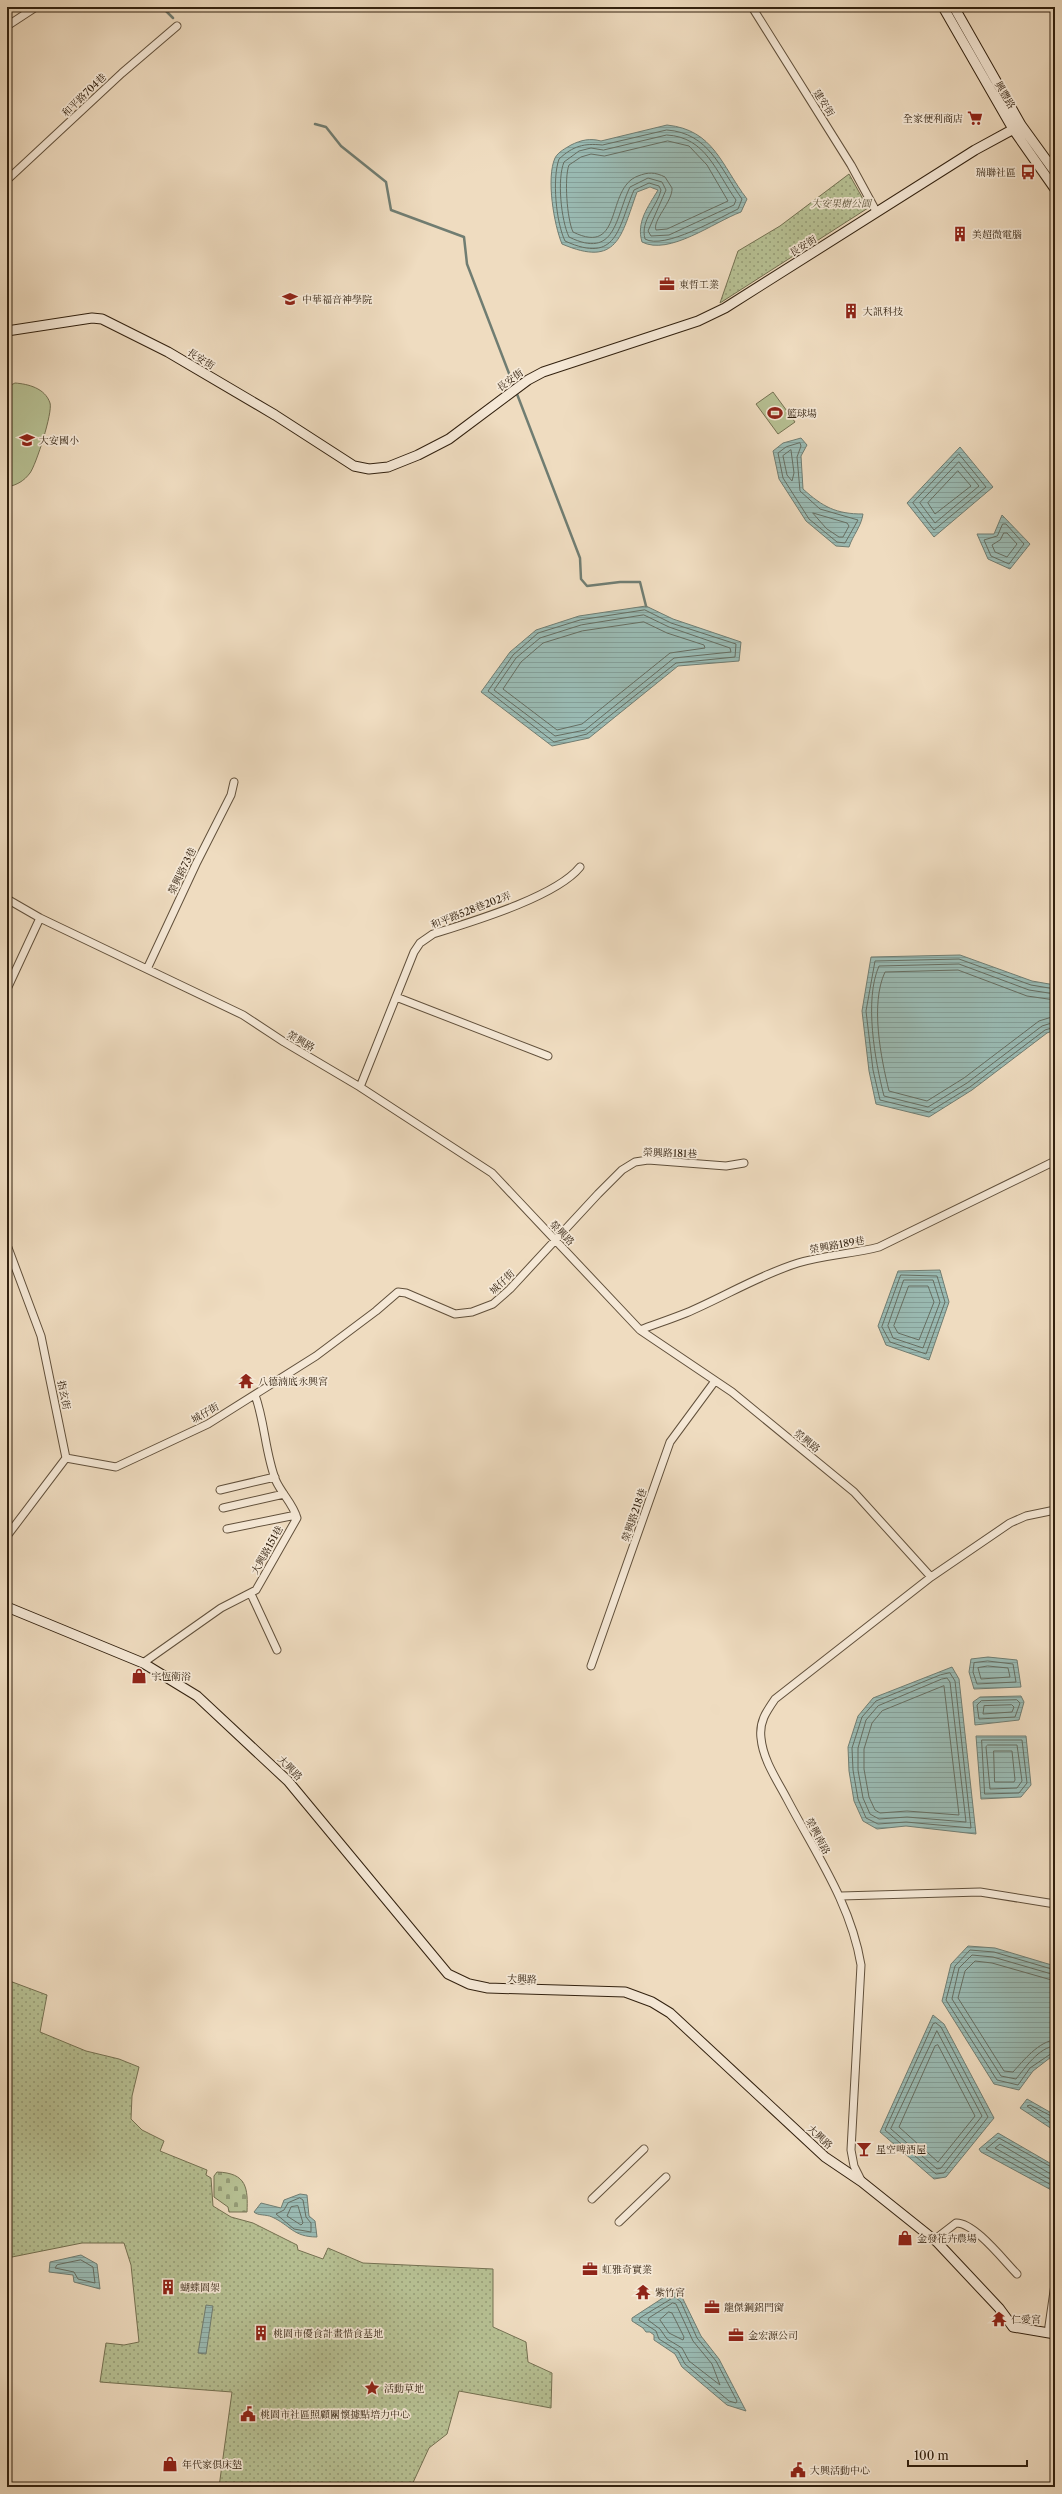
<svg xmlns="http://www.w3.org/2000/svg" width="1062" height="2494" font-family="'Libre Caslon Text','Noto Serif TC',serif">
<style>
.grass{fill:#b7c194;stroke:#747152}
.cemetery{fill:url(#cemetery-stones);stroke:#747152}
.park{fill:url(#park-dots);stroke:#747152}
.water{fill:url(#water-rules);stroke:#707d72}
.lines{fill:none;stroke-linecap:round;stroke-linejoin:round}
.shore{stroke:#666e62;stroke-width:1}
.stream{stroke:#707d72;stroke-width:2.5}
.street-casing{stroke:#61503b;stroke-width:9}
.secondary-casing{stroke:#32210f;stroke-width:11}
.street{stroke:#f5e8d6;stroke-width:7}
.secondary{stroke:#f5e8d6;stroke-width:9}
.labels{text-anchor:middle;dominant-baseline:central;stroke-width:3.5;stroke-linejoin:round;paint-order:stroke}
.street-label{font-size:10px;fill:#32210f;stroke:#f5e8d6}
.poi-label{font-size:10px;fill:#32210f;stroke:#f5e8d6;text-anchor:start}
.park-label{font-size:10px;font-style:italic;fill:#5a5137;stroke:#f5e8d6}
</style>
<defs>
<pattern id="cemetery-stones" width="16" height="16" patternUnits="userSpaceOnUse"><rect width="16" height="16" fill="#b7c194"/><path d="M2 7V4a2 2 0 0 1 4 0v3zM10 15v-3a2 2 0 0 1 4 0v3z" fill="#959c77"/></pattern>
<pattern id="park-dots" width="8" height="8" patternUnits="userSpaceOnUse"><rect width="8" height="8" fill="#b7c194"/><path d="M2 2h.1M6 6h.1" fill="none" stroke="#959c77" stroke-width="1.8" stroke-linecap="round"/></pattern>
<pattern id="water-rules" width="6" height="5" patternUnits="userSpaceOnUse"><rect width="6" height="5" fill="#9abbb4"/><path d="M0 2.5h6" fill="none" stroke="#85a09a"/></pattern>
</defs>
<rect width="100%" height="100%" fill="#efdcc0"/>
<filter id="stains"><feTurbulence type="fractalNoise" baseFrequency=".005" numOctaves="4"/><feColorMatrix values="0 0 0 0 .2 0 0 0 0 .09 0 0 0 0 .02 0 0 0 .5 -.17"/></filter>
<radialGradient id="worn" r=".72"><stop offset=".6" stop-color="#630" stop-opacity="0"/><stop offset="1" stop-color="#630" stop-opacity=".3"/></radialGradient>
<path class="grass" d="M 15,383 C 28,384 45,388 50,403 C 53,412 36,465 30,473 C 24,481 17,485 7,487 L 7,387 Z
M 773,392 L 795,422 L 778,434 L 756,404 Z"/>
<path class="cemetery" d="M 217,2172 C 247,2173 248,2188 247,2212 L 229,2212 L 228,2207 L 214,2197 L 214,2176 Z"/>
<path class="park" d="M 849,174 L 868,208 L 720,303 L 738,251 L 780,226 Z
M 7,1980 L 47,1995 L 40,2032 L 86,2051 L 119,2059 L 139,2067 L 132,2096 L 131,2119 L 142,2130 L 164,2141 L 160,2151 L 207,2170 L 206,2175 L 211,2178 L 213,2206 L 231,2217 L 253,2223 L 297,2245 L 298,2250 L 323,2259 L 328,2248 L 363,2263 L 493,2269 L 493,2327 L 526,2342 L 528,2362 L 552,2373 L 551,2408 L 459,2391 L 447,2434 L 429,2448 L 411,2487 L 219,2487 L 232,2392 L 100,2382 L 106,2343 L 124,2345 L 139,2342 L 131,2265 L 124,2243 L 82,2243 L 7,2258 Z"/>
<path class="water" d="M 667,125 C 714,130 721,165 747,199 L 741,212 C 714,222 669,256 642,242 C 636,222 648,207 658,190 L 650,187 L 637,192 C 621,236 618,268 562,244 C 554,225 546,178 555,158 C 558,152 566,148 571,145 C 581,140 590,138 601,141 Z
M 801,438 L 807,445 L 801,456 L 803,489 C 823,507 836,514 863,514 C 861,527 853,535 849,547 L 836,546 L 806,521 L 779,479 L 773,451 L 783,443 Z
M 960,447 L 993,487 L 934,537 L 907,503 Z
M 1002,515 L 1030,544 L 1010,569 L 988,559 L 977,534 L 994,534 Z
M 646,606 L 673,619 L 741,642 L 739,661 L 678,666 L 589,738 L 552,746 L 481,692 L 510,652 L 536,630 L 579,616 Z
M 960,955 L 1032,981 L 1055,985 L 1055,1030 L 1047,1033 L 972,1090 L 929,1117 L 876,1104 L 869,1071 L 862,1011 L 871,957 Z
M 940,1270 L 949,1302 L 929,1360 L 886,1345 L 878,1326 L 898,1271 Z
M 988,1657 L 1017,1660 L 1021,1687 L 974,1689 L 969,1672 L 971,1659 Z
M 952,1667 L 959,1679 L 976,1834 L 906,1826 L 877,1829 L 863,1821 L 854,1801 L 849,1771 L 848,1747 L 858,1716 L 873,1698 Z
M 1021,1696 L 1024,1702 L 1019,1720 L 975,1725 L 973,1702 L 980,1697 Z
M 976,1736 L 1026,1736 L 1031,1785 L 1021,1797 L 981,1799 Z
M 968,1946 L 995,1948 L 1055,1966 L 1055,2054 L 1033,2071 L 1019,2090 L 994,2084 L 942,2001 L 951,1964 Z
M 933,2015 L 944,2024 L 994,2118 L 946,2177 L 934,2179 L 880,2132 Z
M 1027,2099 L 1055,2115 L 1055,2131 L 1020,2108 Z
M 998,2133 L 1055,2166 L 1055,2192 L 981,2152 L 979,2149 Z
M 300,2194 L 307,2195 L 309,2216 L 315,2221 L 317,2237 C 293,2237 290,2225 272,2217 C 266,2214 258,2216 254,2212 L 261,2203 L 281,2208 L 284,2200 Z
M 81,2255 L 97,2264 L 100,2289 L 74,2282 L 73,2275 L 49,2272 L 50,2262 Z
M 675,2293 L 681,2295 L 701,2336 L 719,2359 L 746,2411 L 727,2405 L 682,2367 L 675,2354 L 654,2340 L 654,2335 L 650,2332 L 646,2332 L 643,2328 L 632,2321 L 632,2318 L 669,2294 Z
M 206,2305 L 213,2306 L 206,2354 L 198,2353 Z"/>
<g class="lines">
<path class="shore" d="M 667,130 C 709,133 720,168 742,199 L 738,209 C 719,218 664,250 645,239 C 640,220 657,207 661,190 L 659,186 L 649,183 L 634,190 C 618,227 618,265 565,241 C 556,222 552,179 559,159 C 573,146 584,143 602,145 Z
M 667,135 C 706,137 716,172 736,200 L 734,205 L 669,235 L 651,236 L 648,231 L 666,190 L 662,182 L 648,178 L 630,187 C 615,218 616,260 569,237 C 561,220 557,179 564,162 L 579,151 L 591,148 L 603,150 Z
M 668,141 L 689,146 L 707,165 L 728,201 L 667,229 L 656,230 C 652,221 673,201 672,188 L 665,177 C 655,172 648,172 638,176 C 605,188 624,257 573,232 C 567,219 564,178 569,165 L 581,157 L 591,154 L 604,156 Z
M 800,443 L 801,446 L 797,457 L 800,491 L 820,509 L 858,520 L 845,543 L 837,542 L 809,519 L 783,478 L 778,453 L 786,447 Z
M 791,450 L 794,473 L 792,481 L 787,475 L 783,456 Z
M 959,454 L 986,487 L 934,530 L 913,503 Z
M 959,462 L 979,486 L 935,523 L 920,503 Z
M 958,471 L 971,486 L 935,514 L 928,503 Z
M 813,513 L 847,523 L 849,526 L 843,537 L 839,537 L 827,529 Z
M 1003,524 L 1006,524 L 1024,544 L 1009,564 L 991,556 L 984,540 L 997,536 Z
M 1004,533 L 1007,533 L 1017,544 L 1007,557 L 995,552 L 992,545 L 1000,540 Z
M 645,610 L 671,623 L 736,644 L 735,657 L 676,663 L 587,734 L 554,742 L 488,691 L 513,655 L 538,633 L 580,620 Z
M 644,615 L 669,627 L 730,648 L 731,652 L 674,658 L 585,730 L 555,736 L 494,690 L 516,658 L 540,638 L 581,625 Z
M 644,622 L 667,633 L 704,645 L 705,648 L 670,653 L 582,724 L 557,730 L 503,689 L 521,662 L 543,643 L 582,631 Z
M 1055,989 L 1031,985 L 959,959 L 875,961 L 866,1011 L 873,1070 L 880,1100 L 929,1112 L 970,1087 L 1045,1030 L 1055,1027
M 1055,994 L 1029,990 L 959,964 L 879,966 C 864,1000 875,1061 884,1096 L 928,1107 L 967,1083 L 1042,1026 L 1055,1022
M 1055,1000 L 1027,996 L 958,970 L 885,972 C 870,1004 881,1058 889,1091 L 927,1101 L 964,1078 L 1039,1021 L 1055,1016
M 901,1275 L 937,1276 L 945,1302 L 926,1354 L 890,1342 L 882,1327 Z
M 904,1280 L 933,1280 L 940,1302 L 923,1348 L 893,1338 L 888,1326 Z
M 909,1286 L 928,1286 L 934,1302 L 919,1340 L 898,1333 L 894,1326 Z
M 988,1661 L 1013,1664 L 1016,1682 L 977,1684 L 973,1672 L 974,1663 Z
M 988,1666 L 1008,1668 L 1010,1677 L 981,1679 L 978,1668 Z
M 950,1673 L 955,1681 L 971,1828 L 906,1822 L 878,1824 L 866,1818 L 858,1799 L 853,1770 L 852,1748 L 862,1717 L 876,1701 L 940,1675 Z
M 942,1679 L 947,1678 L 950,1682 L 966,1822 L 907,1817 L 879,1819 L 870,1814 L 863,1798 L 858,1770 L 858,1748 L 866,1720 L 878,1706 Z
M 944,1686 L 959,1815 L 907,1811 L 880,1813 L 875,1810 L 869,1797 L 864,1769 L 864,1749 L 872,1723 L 882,1711 Z
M 1017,1700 L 1020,1703 L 1015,1717 L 979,1719 L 977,1705 L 981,1701 Z
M 1012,1705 L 1014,1707 L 1012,1712 L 983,1714 L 984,1706 Z
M 982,1740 L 1022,1740 L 1027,1783 L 1019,1793 L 985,1794 Z
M 988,1745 L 1017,1745 L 1022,1781 L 1017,1788 L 990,1789 L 986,1747 Z
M 994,1751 L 1012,1751 L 1015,1780 L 1014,1782 L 995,1782 Z
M 1055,1970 L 994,1952 L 970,1950 L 955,1966 L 946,2000 L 997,2080 L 1018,2085 L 1030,2068 L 1055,2051
M 1055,1975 L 993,1957 L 972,1955 L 959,1968 L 952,1999 L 1001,2076 L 1016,2079 C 1025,2068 1039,2047 1055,2046
M 1055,1981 L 992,1963 L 975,1961 L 965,1971 L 958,1998 L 1004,2071 L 1013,2072 C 1023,2061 1039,2041 1055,2040
M 936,2023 L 941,2027 L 988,2117 L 944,2173 L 936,2174 L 885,2130 L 933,2024 Z
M 937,2031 L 982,2116 L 941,2168 L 937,2169 L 891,2129 Z
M 938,2045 L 975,2116 L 938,2162 L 899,2127 L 935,2046 Z
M 1055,2118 L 1030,2105 L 1027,2106 L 1055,2126
M 1055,2169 L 999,2138 L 986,2149 L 1055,2187
M 1055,2174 L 1049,2173 L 1000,2144 L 995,2148 L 1055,2182
M 300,2198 L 303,2200 L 306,2217 L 311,2223 L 311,2232 L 294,2229 L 276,2214 L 284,2210 L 288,2203 Z
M 298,2206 L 303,2223 L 301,2225 L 287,2216 L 291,2207 Z
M 81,2260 L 93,2267 L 95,2283 L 78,2279 L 74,2272 L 55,2268 L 57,2265 Z
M 675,2297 L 681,2302 L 697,2338 L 716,2361 L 737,2401 L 736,2403 L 729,2401 L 685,2364 L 678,2351 L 659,2339 L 656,2331 L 639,2320 L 640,2318 Z
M 673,2303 L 676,2304 L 693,2341 L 712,2364 L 720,2385 L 689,2361 L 682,2348 L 667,2339 L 660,2329 L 648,2320 L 649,2318 Z
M 669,2312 L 672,2313 L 684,2337 L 683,2340 L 669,2333 L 660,2320 Z"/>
<path class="stream" d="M 162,7 L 173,18
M 315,124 L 326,127 L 341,146 L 386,182 L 391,210 L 464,237 L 467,264 L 510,376
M 517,394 L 580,558 L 581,579 L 587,586 L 620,582 L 640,582 L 646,606"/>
<g class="street-casing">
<path id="street" d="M 752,7 L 851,165 L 876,211
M 7,26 L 36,7
M 7,180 L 122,73 L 177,26
M 7,899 L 40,918 L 243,1015 L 284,1042 L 360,1087 L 492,1173 L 640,1330 L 732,1392 L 854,1492 L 931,1577
M 147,969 L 196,864 L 231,795 L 234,782
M 7,989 L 40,918
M 396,997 L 548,1056
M 360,1087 L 414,952 L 420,943 L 433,934 C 471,922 556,897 580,867
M 7,1245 L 41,1336 L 66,1458 L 7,1536
M 640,1330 C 656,1324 671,1319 686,1313 C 724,1297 759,1275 798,1263 C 825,1255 852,1254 879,1247 L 1055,1161
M 66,1458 L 116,1467 L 208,1424 L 316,1356 L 376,1311 L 398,1292 L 406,1293 L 455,1314 L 472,1312 L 493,1304 L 510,1289 L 598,1194 L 622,1170 L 635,1162 L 648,1160 L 726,1166 L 744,1163
M 220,1490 L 275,1477
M 223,1508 L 284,1494
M 227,1529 L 296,1515
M 251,1594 L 277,1650
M 143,1663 L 221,1608 L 256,1590 L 297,1518 C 293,1504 282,1494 276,1481 C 265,1453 265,1422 255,1395
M 591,1666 L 670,1442 L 715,1381
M 841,1896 L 980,1892 L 1055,1904
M 862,2182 L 854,2166 L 851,2150 L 861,1965 C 851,1904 816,1854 787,1799 C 777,1780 763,1760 761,1738 C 759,1722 766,1712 775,1699 L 931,1577 L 1010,1523 L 1026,1516 L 1055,1510
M 592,2199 L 644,2149
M 619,2222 L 666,2177
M 934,2240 L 956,2223 C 974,2222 1004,2261 1017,2274
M 1048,2333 L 1055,2284"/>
</g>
<g class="secondary-casing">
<path id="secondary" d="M 943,7 L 1013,129 L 1055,189
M 954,7 L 1021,125 L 1055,172
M 7,331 L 92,318 L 102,319 L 168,352 L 275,415 L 354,466 L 369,469 L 388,467 L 418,455 L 449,439 L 528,380 L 543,372 L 698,321 L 725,308 L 975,150 L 1021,125
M 7,1607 L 143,1663 L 197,1696 L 288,1781 L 448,1974 L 469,1984 L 488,1988 L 625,1992 L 652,2002 L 670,2013 L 825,2157 L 862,2182 L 937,2242 L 999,2308 L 1013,2327 L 1055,2334"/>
</g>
<use href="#street" class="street"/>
<use href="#secondary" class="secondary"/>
</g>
<defs>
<g id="supermarket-bare" transform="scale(1.2)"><path d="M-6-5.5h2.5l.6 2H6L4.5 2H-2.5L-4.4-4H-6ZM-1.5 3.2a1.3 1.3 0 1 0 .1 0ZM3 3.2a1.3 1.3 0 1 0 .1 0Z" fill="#8f2418" stroke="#f5e8d6" stroke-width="2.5" paint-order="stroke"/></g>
<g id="bus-bare" transform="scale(1.2)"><path d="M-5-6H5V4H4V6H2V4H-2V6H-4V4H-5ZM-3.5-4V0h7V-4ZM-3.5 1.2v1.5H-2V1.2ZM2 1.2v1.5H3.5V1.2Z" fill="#8f2418" stroke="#f5e8d6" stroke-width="2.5" paint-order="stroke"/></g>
<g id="building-bare" transform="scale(1.2)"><path d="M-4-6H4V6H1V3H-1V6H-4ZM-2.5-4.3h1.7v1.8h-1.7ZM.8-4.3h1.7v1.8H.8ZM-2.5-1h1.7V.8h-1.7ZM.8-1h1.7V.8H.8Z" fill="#8f2418" stroke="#f5e8d6" stroke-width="2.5" paint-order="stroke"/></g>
<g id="office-bare" transform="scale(1.2)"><path d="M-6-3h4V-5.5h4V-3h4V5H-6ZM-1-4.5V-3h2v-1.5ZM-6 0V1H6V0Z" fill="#8f2418" stroke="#f5e8d6" stroke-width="2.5" paint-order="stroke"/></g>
<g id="university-bare" transform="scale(1.2)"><path d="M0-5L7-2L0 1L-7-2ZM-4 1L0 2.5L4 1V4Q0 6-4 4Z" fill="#8f2418" stroke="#f5e8d6" stroke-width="2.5" paint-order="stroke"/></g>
<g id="stadium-bare" transform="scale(1.2)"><path d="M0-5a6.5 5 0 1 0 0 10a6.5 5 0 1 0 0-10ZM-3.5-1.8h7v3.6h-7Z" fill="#8f2418" stroke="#f5e8d6" stroke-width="2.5" paint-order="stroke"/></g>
<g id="school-bare" transform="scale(1.2)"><path d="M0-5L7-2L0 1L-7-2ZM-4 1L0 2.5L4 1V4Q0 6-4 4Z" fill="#8f2418" stroke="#f5e8d6" stroke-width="2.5" paint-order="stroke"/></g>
<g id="temple-bare" transform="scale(1.2)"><path d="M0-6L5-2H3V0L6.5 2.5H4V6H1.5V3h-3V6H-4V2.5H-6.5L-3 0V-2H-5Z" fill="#8f2418" stroke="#f5e8d6" stroke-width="2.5" paint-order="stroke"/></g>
<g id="shop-bare" transform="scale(1.2)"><path d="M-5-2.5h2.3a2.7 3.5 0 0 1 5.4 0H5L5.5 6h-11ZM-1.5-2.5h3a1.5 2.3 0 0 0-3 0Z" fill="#8f2418" stroke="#f5e8d6" stroke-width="2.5" paint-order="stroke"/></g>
<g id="bar-bare" transform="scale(1.2)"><path d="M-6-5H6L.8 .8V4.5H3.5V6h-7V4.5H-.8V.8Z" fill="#8f2418" stroke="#f5e8d6" stroke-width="2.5" paint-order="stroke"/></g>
<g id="sight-bare" transform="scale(1.2)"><path d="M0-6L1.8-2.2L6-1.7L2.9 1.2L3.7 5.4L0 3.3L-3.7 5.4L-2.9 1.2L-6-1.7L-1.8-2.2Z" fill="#8f2418" stroke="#f5e8d6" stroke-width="2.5" paint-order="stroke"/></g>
<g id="civic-bare" transform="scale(1.2)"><path d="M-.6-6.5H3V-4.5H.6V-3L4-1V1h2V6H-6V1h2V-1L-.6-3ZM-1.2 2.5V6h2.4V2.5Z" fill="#8f2418" stroke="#f5e8d6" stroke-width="2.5" paint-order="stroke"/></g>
</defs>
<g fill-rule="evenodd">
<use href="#supermarket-bare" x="975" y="118"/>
<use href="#bus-bare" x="1028" y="172"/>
<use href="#building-bare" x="960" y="234"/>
<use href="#office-bare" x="667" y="284"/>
<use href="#university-bare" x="290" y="299"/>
<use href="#building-bare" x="851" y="311"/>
<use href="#stadium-bare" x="775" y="413"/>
<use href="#school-bare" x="27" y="440"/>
<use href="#temple-bare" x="246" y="1381"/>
<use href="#shop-bare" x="139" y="1676"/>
<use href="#bar-bare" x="864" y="2149"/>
<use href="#shop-bare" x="905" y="2238"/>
<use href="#office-bare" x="590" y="2269"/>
<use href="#building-bare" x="168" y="2287"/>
<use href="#temple-bare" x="643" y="2292"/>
<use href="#office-bare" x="712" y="2307"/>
<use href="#temple-bare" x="999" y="2319"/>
<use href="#building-bare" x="261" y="2333"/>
<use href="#office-bare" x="736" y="2335"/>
<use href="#sight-bare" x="372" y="2388"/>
<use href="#civic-bare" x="248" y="2414"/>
<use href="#shop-bare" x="170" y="2464"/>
<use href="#civic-bare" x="798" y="2470"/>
</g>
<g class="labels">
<g class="street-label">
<text transform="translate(84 95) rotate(-44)">和平路704巷</text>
<text transform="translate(1005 95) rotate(60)">興豐路</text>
<text transform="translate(824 103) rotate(58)">建安街</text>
<text transform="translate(803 246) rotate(-32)">長安街</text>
<text transform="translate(201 359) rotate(32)">長安街</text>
<text transform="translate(510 380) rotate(-36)">長安街</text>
<text transform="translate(182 871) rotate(-64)">榮興路73巷</text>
<text transform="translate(471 910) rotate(-21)">和平路528巷202弄</text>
<text transform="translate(301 1041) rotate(31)">榮興路</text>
<text transform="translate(670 1153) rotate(2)">榮興路181巷</text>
<text transform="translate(562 1233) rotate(46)">榮興路</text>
<text transform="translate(837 1245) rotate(-10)">榮興路189巷</text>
<text transform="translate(502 1282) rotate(-44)">城仔街</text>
<text transform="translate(64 1395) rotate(78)">指玄街</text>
<text transform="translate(205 1413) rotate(-30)">城仔街</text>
<text transform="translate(807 1441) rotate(39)">榮興路</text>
<text transform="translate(634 1515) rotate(-71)">榮興路218巷</text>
<text transform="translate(267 1550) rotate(-61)">大興路151巷</text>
<text transform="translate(290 1768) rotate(46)">大興路</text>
<text transform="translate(818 1836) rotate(62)">榮興南路</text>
<text transform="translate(522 1979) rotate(2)">大興路</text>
<text transform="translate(820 2137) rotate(42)">大興路</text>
</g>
<g class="poi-label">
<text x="963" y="118" text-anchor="end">全家便利商店</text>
<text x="1016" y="172" text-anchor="end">瑞聯社區</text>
<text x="972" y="234">美超微電腦</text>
<text x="679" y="284">東哲工業</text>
<text x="302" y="299">中華福音神學院</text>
<text x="863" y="311">大訊科技</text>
<text x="787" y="413">籃球場</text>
<text x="39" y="440">大安國小</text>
<text x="258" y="1381">八德湳底永興宮</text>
<text x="151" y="1676">宇恆衛浴</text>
<text x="876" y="2149">星空啤酒屋</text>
<text x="917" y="2238">金發花卉農場</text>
<text x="602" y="2269">虹雅奇實業</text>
<text x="180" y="2287">蝴蝶園架</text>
<text x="655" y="2292">紫竹宮</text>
<text x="724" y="2307">龍傑鋼鋁門窗</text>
<text x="1011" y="2319">仁愛宮</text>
<text x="273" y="2333">桃園市優食計畫惜食基地</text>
<text x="748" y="2335">金宏源公司</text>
<text x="384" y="2388">活動草地</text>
<text x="260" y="2414">桃園市社區照顧關懷據點培力中心</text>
<text x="182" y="2464">年代家俱床墊</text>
<text x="810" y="2470">大興活動中心</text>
</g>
<g class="park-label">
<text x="841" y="203">大安果樹公園</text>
</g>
</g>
<rect width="1062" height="2494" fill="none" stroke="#efdcc0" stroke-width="24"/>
<rect x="8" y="8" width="1046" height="2478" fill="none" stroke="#32210f" stroke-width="2"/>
<rect x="12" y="12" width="1038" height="2470" fill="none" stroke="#32210f"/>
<path d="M908 2460v6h119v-6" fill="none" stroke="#32210f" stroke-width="2"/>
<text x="914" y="2460" font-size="12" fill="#32210f" stroke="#f5e8d6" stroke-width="3" paint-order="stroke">100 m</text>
<rect width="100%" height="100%" filter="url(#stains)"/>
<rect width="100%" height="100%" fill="url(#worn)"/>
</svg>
